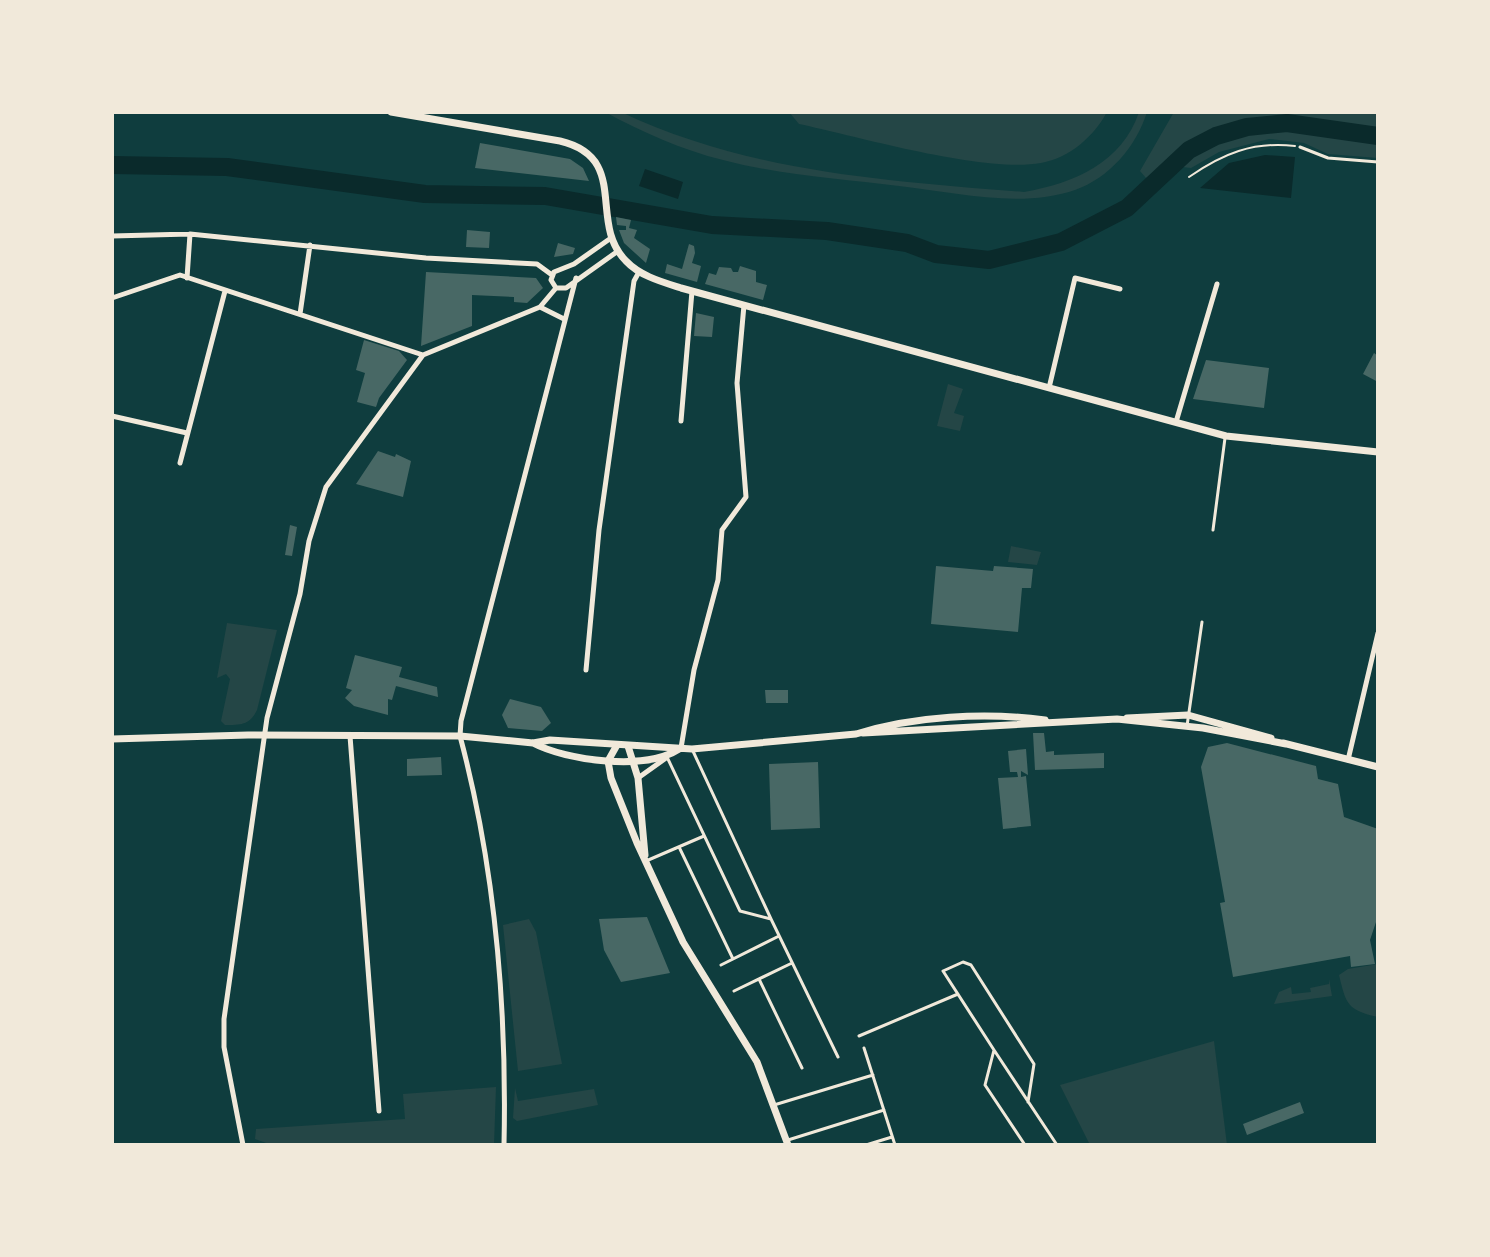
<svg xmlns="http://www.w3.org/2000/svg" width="1490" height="1257" font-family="'Times New Roman',serif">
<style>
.green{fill:#244646}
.water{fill:#0a2a2b}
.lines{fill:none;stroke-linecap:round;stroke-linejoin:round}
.river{stroke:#0a2a2b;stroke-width:18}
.building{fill:#486865}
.path{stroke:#f1e9da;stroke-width:2}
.service{stroke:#f1e9da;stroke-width:3}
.minor{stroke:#f1e9da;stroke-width:5}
.tertiary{stroke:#f1e9da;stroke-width:7}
.secondary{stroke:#f1e9da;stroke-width:7}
</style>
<rect width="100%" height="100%" fill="#0f3d3e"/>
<path class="green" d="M 605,112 L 621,112 C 747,172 887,181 1024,192 C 1074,183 1122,163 1139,112 L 1147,112 C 1136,147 1109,178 1075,190 C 1020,209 954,192 899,186 C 841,179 780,175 723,160 C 682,150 642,132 605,112 Z
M 789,112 L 1107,112 C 1094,136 1070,158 1041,163 C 983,173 860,137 799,124 Z
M 1174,112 L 1378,112 L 1378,158 L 1328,154 L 1304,143 L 1269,139 L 1219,152 L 1191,168 L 1166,165 L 1146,178 L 1140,171 Z
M 948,384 L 963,389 L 954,413 L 964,416 L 960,431 L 937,426 Z
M 1011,546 L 1041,552 L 1037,565 L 1008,562 Z
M 227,623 L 277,630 L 257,710 C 250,725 241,725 225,725 L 221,721 L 230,679 L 226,674 L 217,678 Z
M 529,919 L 536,932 L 562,1064 L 518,1071 L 503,925 Z
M 1378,964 L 1378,1017 C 1347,1010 1346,1004 1339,975 L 1348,969 Z
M 1329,979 L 1332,996 L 1274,1004 L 1279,992 L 1291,987 L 1292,994 L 1311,992 L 1310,988 L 1329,984 Z
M 1214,1041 L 1227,1145 L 1090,1145 L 1060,1085 Z
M 496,1087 L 494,1145 L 272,1145 L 255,1139 L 256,1129 L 405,1119 L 403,1094 Z
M 515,1088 L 518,1101 L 594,1089 L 598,1105 L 517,1121 L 513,1118 Z"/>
<path class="water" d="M 1265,155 L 1295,157 L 1291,198 L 1200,188 L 1229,163 Z
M 645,169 L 683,182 L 678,199 L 639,186 Z"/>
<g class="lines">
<path class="river" d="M 112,165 L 227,167 L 425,194 L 545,196 L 712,225 L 827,231 L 907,243 L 936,254 L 989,260 L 1061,242 L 1127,208 L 1189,150 L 1216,136 L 1247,127 L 1287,123 L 1378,136"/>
</g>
<path class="building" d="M 480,143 L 570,159 L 583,168 L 589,181 L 475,168 Z
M 616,217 L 631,220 L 629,228 L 637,230 L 634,238 L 650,249 L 646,263 L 624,243 L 619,230 L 626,230 L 626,226 L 617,225 Z
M 467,230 L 490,232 L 489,248 L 466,247 Z
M 558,243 L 575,248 L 573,254 L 554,257 Z
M 689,244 L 694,246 L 695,253 L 692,263 L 701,266 L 697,282 L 665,273 L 667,264 L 682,269 Z
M 740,266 L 756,271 L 756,282 L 767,285 L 763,300 L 705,284 L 709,273 L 716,275 L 719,267 L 731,268 L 733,272 L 738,272 Z
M 426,272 L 536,278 L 543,288 L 527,303 L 514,302 L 514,297 L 472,295 L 472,326 L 421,346 Z
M 696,313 L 714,317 L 712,337 L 694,336 Z
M 364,340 L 399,351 L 407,360 L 379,398 L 376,407 L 357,402 L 365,373 L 356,370 Z
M 1374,353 L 1378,356 L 1378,382 L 1363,374 Z
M 1206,360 L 1269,368 L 1264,408 L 1193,399 Z
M 378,451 L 395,457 L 396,454 L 411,461 L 403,497 L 356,484 Z
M 290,525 L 297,527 L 292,556 L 285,555 Z
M 936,566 L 993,571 L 994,566 L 1033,569 L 1031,588 L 1022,588 L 1018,632 L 931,624 Z
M 355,655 L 402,667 L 399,677 L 437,687 L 438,697 L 396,686 L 392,700 L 388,699 L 388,715 L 354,706 L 345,698 L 352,690 L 346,688 Z
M 765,690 L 788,690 L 788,703 L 766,703 Z
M 510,699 L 541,707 L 551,723 L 542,731 L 508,728 L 502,715 Z
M 1033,733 L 1044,733 L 1046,752 L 1054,751 L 1054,755 L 1104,753 L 1104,768 L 1035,770 Z
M 1227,743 L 1316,766 L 1318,779 L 1338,784 L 1344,817 L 1378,829 L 1378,916 L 1370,940 L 1375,964 L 1351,967 L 1350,956 L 1233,977 L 1220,903 L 1225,902 L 1201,767 L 1208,747 Z
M 1026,749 L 1028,775 L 1021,771 L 1021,777 L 1026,776 L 1031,826 L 1003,829 L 998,778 L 1018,777 L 1017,772 L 1010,772 L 1008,751 Z
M 441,757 L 442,775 L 407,776 L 407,759 Z
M 818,762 L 820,828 L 771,830 L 769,764 Z
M 647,917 L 670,973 L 621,982 L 604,950 L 599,919 Z
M 1300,1102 L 1304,1113 L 1247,1135 L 1243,1124 Z"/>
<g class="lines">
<path class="path" d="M 1189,177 C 1222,154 1253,141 1295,146"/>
<path class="service" d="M 1300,147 L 1328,158 L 1378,162
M 1213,530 L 1225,438
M 1187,726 L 1202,622
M 692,749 L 771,919
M 667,757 L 740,911 L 771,919 L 838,1057
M 680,849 L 733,959
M 646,861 L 704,836
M 721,965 L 779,936
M 759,979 L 802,1068
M 734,991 L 792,963
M 859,1036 L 958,994
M 864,1048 L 895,1145
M 994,1050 L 1057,1145
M 774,1105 L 873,1075
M 788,1140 L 884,1110
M 866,1145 L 892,1137
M 1025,1145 L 985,1085 L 994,1050 L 943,971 L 963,962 L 971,965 L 1034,1064 L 1028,1102"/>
<path class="minor" d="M 112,236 L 190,234 L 426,258 L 537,264 L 552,275
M 187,278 L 190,234
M 556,288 L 551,280 L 554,272 L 574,264 L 611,238
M 556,288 L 566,288 L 618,251
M 112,298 L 180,275 L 423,355
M 540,307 L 564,319
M 300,314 L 310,245
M 1049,388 L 1075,278 L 1120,289
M 112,416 L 187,433
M 681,421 L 692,291
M 1176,422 L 1217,284
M 180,463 L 225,291
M 586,670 L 599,530 L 634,281 L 639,272
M 350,736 L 379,1111
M 681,748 L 694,670 L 718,580 L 722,530 L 746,497 L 737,383 L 744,305
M 1348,760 L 1378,633
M 638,778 L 666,758
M 243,1145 L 224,1047 L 224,1019 L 267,718 L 300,594 L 309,541 L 326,487 L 423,355 L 540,307 L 556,288
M 504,1145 C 507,1006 496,871 460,736 L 461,721 L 576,278"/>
<path class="tertiary" d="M 391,112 L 560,141 C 631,158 587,222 626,261 C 640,276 662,282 681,288 L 1226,436 L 1378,452
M 617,745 L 608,761 L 611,778 L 637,843 L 683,942 L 757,1062 L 788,1145
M 628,746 L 638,778 L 645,855"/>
<path class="secondary" d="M 1127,718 L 1188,715 L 1271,738
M 863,733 L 1117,719 L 1203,728 L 1286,744
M 112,739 L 248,735 L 460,736 L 533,743 L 550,740 L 692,749 L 856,734 C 914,716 985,712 1045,720
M 533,743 C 567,761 646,771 679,749
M 1283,743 L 1378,767"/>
</g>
<rect width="1490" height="1257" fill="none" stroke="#f1e9da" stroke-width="228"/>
</svg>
